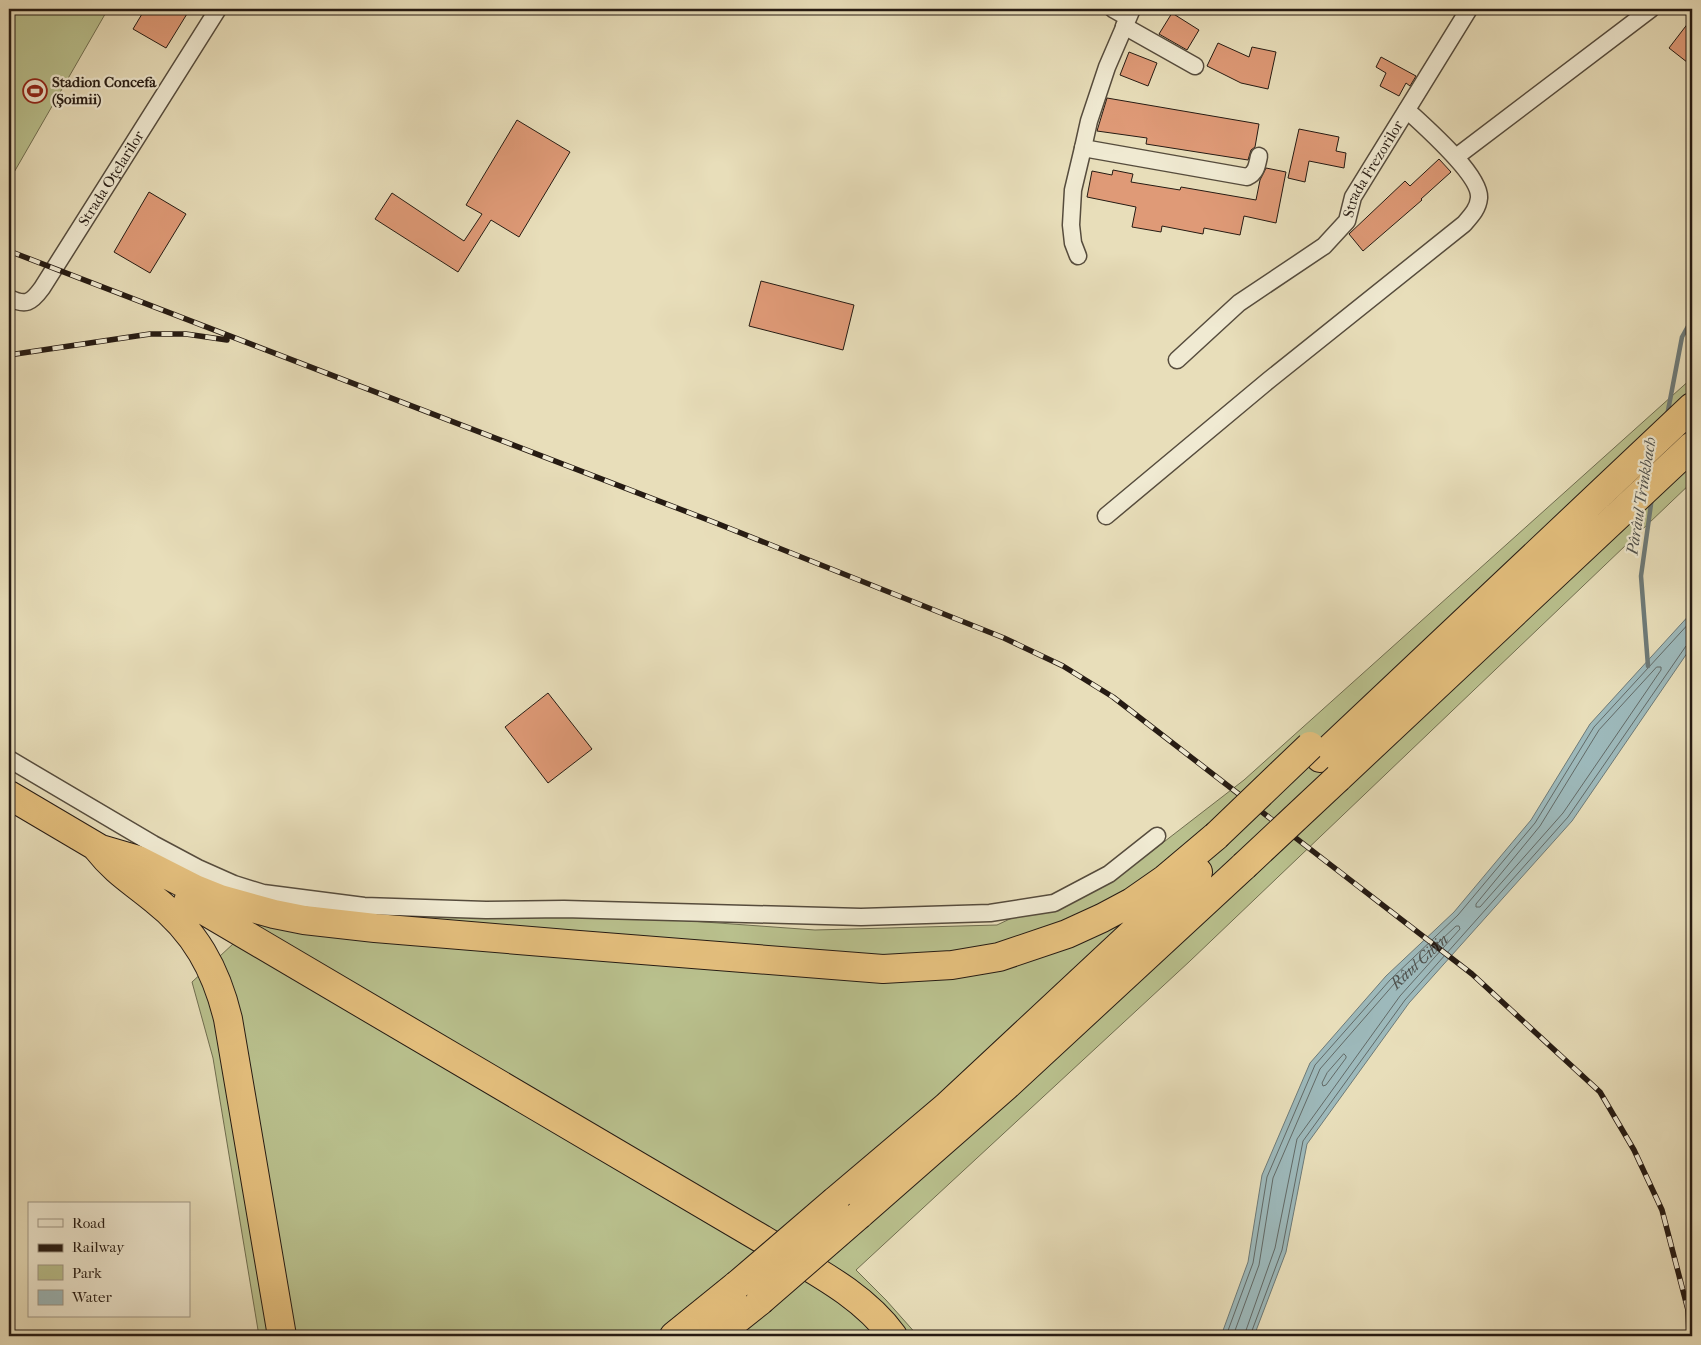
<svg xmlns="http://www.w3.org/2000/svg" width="1701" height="1345" font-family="'IM FELL French Canon',serif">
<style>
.green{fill:#b9c08d;stroke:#706e50}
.water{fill:#9db9bb;stroke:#6d7a78}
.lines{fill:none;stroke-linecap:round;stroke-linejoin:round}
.shore{stroke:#626a67;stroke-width:1}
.stream{stroke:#6d7a78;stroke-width:4.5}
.building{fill:#df9a77;stroke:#261b13}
.minor-casing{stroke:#564c3d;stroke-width:19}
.motorway-casing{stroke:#261b13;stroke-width:30}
.minor{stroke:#f0ead2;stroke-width:16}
.motorway{stroke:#e4bf7d;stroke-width:28}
.rail-casing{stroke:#261b13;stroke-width:5.5}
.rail{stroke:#f0ead2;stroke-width:4;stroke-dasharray:11;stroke-linecap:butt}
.motorway-bridge-casing{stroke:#261b13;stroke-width:30;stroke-linecap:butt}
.motorway-bridge{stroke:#e4bf7d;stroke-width:28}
.labels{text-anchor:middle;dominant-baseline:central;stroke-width:4.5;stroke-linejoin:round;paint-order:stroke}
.poi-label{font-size:15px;font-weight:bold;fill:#261b13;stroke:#f0ead2;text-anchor:start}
.street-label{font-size:15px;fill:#261b13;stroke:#f0ead2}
.water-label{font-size:16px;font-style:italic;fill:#50524e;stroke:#f0ead2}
</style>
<rect width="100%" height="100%" fill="#e8deba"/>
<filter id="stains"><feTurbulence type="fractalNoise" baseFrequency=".004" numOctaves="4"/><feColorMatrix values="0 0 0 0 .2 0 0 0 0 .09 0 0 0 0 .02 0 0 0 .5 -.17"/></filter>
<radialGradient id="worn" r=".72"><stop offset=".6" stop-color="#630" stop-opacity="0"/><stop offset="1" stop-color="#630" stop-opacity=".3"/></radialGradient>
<path class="green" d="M 9,9 L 108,9 L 9,181 Z
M 1692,378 L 1692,482 L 1190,961 L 856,1270 L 886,1300 L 918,1336 L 259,1336 L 213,1058 L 192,982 L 289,892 L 815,930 L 997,925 L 1147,855 L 1244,780 Z"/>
<path class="water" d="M 1692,612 L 1692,646 L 1572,821 L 1409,1003 L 1307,1144 L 1286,1252 L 1254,1336 L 1221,1336 L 1248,1262 L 1262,1175 L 1310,1063 L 1386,976 L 1454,912 L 1531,820 L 1590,724 Z"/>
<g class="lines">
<g class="shore">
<path d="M 1657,667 L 1661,667 L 1661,670 L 1563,813 L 1480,907 L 1476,907 L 1476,904 L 1540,826 L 1599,730 Z"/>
<path d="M 1344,1054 L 1346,1056 L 1346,1058 L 1326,1085 L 1323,1086 L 1322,1083 L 1327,1073 Z"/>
<path d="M 1226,1336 L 1253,1263 L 1267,1177 L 1315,1065 L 1390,980 L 1458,915 L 1535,823 L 1594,727 L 1692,620"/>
<path id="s1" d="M 1233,1336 L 1259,1265 L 1273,1178 L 1320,1069 L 1394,984 L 1456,926 L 1459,926 L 1460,929 L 1400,996 L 1297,1139 L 1275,1248 L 1244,1336"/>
<path d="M 1250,1336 L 1282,1250 L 1303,1141 L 1405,1000 L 1568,817 L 1686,646 L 1692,643"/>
</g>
<path class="stream" d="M 1667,416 L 1682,337 L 1692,319
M 1648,666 L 1641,576 L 1652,497"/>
</g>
<path class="building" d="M 145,9 L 190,9 L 166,48 L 133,29 Z
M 1172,13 L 1199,30 L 1187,50 L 1159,34 Z
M 1692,18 L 1692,66 L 1669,48 Z
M 1218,43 L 1249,57 L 1252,47 L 1276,52 L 1268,89 L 1241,83 L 1207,66 Z
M 1129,52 L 1157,63 L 1148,86 L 1120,75 Z
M 1381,57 L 1416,76 L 1410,86 L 1406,83 L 1399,96 L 1380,86 L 1386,73 L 1376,67 Z
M 1107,98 L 1259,124 L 1255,147 L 1251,150 L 1248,160 L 1146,144 L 1147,138 L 1097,131 Z
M 517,120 L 570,152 L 519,237 L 491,220 L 458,272 L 375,219 L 392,193 L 464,241 L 482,214 L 466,205 Z
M 1299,129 L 1339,137 L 1336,151 L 1346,153 L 1344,168 L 1309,161 L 1305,182 L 1288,178 Z
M 1439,159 L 1451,172 L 1421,199 L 1422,200 L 1363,251 L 1349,234 L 1405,181 L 1410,186 Z
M 1266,168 L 1286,172 L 1276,223 L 1244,216 L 1240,235 L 1204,228 L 1203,234 L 1162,226 L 1161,232 L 1132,227 L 1136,207 L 1087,197 L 1092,171 L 1112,175 L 1113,170 L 1133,174 L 1131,182 L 1180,190 L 1181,187 L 1256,200 L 1260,180 Z
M 149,192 L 186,214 L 150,273 L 114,252 Z
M 761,281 L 854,305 L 843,350 L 749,326 Z
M 548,693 L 592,749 L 548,783 L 505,727 Z"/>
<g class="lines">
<g class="minor-casing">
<g id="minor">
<path d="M 1113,9 L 1127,17"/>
<path d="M 1124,26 L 1195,66"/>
<path d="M 1083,148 L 1247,177 C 1256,173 1257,166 1259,156"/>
<path d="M 1456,157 L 1651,9"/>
<path d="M 1078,256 L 1073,243 L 1071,225 L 1073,190 L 1083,148 L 1089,121 L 1107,67 L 1132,9"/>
<path id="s2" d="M 9,298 C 26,306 31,303 42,288 L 218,9"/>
<path id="s3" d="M 1177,360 L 1239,303 L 1324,246 L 1347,221 L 1353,197 L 1469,9"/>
<path d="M 1106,516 L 1269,380 L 1464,224 C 1471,216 1478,209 1479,198 C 1481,175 1424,126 1407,110"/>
<path d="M 9,759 L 153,844 L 198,868 L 234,884 L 263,893 L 364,906 L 486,910 L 564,909 L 861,917 L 990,913 L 1054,903 L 1109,874 L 1157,836"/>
</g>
</g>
<g class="motorway-casing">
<path id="motorway" d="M 1320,758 L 1692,407
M 1338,778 L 1692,446
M 9,795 L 114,857
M 97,848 L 138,860 L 195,889 L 220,899 L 274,914 L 304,920 L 375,928 L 579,945 L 883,969 L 952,965 L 999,957 L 1067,934 L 1102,918 L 1132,902 L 1165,879 L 1216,836
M 97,848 C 116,872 131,880 154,899 C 195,931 216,969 228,1019 L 282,1336
M 188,901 L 762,1239 C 807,1267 861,1292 893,1336
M 835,1201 L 946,1107 L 1198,872
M 859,1215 L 1005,1087 L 1244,866
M 674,1336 L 737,1285
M 716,1336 L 760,1301"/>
</g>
<use href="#minor" class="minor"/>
<use href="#motorway" class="motorway"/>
<g class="rail-casing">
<path id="rail" d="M 9,251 L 716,523 L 1004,638 L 1063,666 L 1113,697 L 1472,974 L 1600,1092 L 1634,1150 L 1662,1210 L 1688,1310 L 1689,1336
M 9,355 L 150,334 L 186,334 L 227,340"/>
</g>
<use href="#rail" class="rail"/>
<g class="motorway-bridge-casing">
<path id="motorway-bridge" d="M 1216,836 L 1310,746
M 1244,866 L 1338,778
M 737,1285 L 835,1201
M 760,1301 L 859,1215"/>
</g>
<use href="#motorway-bridge" class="motorway-bridge"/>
</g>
<defs>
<g id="stadium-ring" transform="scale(1.25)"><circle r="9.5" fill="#f0ead2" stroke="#8f2418" stroke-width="1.5"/><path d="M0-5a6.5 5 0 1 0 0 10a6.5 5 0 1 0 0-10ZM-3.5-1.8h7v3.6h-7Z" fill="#8f2418"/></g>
</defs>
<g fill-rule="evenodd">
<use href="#stadium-ring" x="35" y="91"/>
</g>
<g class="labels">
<g class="poi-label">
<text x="52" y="82">Stadion Concefa<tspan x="52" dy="17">(Șoimii)</tspan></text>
</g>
<g class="street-label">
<text stroke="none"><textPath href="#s3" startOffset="279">Strada Frezorilor</textPath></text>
<text stroke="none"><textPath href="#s2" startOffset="169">Strada Oțelarilor</textPath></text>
</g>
<g class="water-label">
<text transform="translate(1641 496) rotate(-81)">Pârâul Trinkbach</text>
<text stroke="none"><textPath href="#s1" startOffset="429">Râul Cibin</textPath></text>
</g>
</g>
<rect width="1701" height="1345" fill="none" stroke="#e8deba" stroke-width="30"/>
<rect x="10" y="10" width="1681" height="1325" fill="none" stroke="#261b13" stroke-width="2.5"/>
<rect x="15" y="15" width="1671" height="1315" fill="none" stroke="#261b13"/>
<rect x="28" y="1202" width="162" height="115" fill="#f0ead2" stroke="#9f9786"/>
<rect x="38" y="1219" width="25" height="8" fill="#f0ead2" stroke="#9f9786"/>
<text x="72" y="1228" font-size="15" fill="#261b13">Road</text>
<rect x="38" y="1244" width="25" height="8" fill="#261b13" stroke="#9f9786"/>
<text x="72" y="1252" font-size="15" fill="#261b13">Railway</text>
<rect x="38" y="1265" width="25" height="15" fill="#b9c08d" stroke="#9f9786"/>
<text x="72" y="1278" font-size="15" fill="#261b13">Park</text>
<rect x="38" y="1290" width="25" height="15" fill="#9db9bb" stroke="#9f9786"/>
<text x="72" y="1302" font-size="15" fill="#261b13">Water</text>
<rect width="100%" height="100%" filter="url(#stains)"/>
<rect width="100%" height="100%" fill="url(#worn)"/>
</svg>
